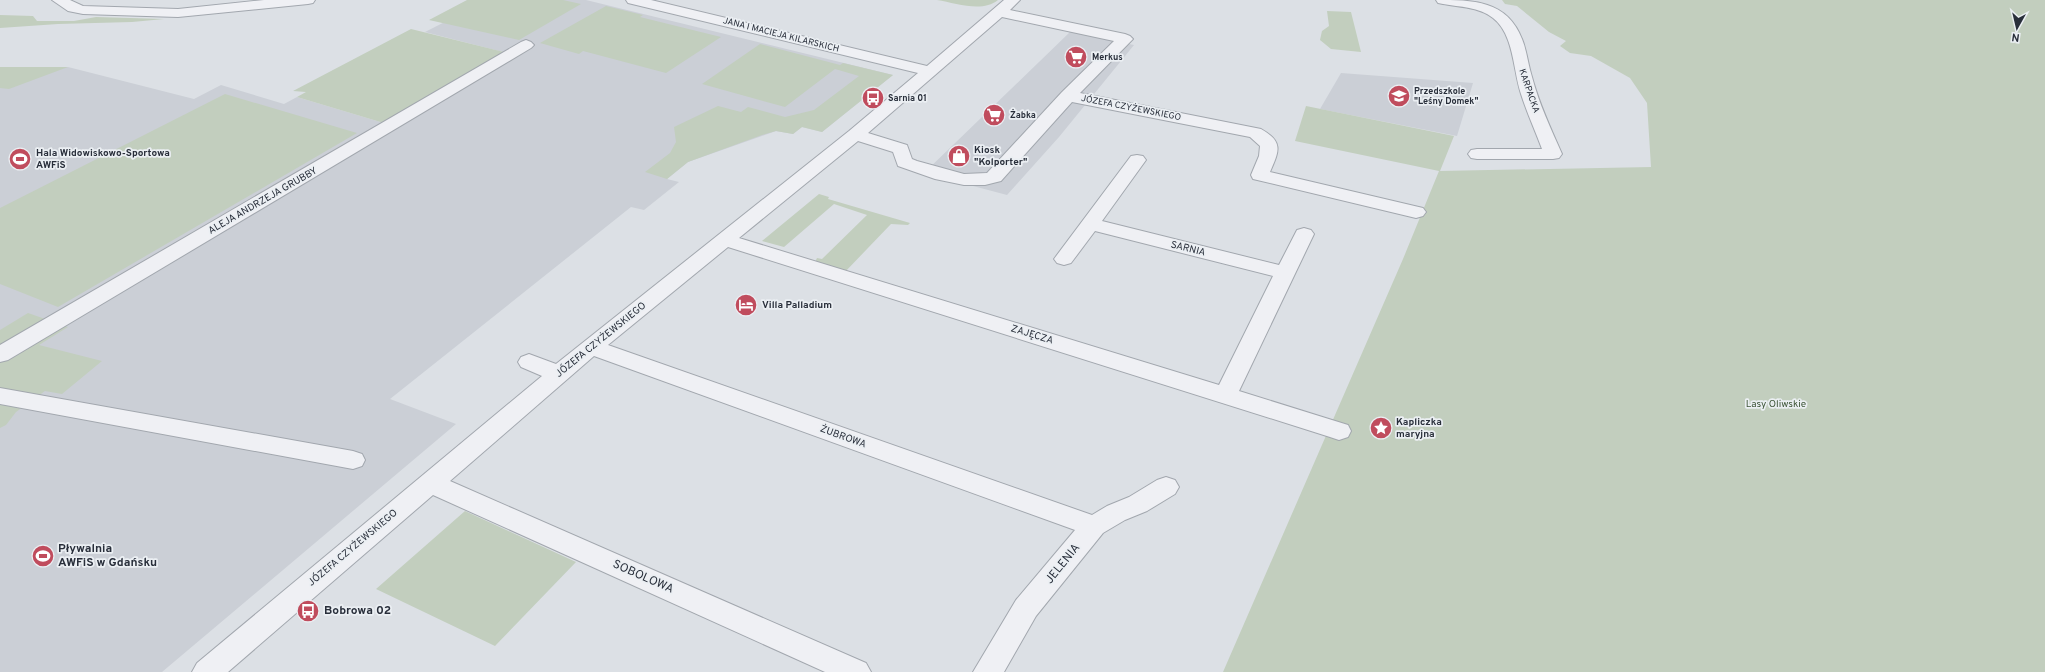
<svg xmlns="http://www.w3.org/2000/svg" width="2045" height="672" font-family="Overpass,sans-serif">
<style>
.built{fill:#cbcfd6}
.green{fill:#c2cebe}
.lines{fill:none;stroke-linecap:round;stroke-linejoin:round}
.minor-casing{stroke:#a2a7ae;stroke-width:2}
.minor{fill:#eff0f4;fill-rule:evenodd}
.labels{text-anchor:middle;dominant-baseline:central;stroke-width:3.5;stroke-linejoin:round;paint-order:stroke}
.far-street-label{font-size:9px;fill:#282e3a;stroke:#ebeff3}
.far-poi-label{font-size:9px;font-weight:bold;fill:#282e3a;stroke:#ebeff3;text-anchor:start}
.poi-label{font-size:10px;font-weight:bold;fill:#282e3a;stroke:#ebeff3;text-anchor:start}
.street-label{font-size:10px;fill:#282e3a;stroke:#ebeff3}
.park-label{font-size:10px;fill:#3c5436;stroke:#ebeff3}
.near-poi-label{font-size:12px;font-weight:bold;fill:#282e3a;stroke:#ebeff3;text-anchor:start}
.near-street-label{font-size:12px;fill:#282e3a;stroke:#ebeff3}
</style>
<rect width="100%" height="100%" fill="#dce0e5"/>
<path class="built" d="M 488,0 L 586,0 L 893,75 L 822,132 L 802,127 L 793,134 L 776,131 L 688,162 L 667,179 L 679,182 L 644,210 L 631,207 L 390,399 L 456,424 L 162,672 L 0,672 L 0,67 L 68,67 L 194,99 L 221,85 L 284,104 L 297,97 L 387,124 L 507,53 L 425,32 Z
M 1070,32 L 1134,45 L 1059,137 L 1007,195 L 924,173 Z
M 1341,73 L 1473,83 L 1457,136 L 1320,109 Z"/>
<path class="green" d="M 467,0 L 563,0 L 581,4 L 519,40 L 429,20 Z
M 937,0 L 998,0 C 982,13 956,3 937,0 Z
M 1502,0 L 2045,0 L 2045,672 L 1223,672 L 1403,259 L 1439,171 L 1295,141 L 1306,106 L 1454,136 L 1440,171 L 1651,167 L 1647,103 L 1630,78 L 1591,56 L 1570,53 L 1560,46 L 1566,41 L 1549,32 L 1517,6 L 1505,4 Z
M 606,6 L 643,15 L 640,17 L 721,37 L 666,73 L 583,51 L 579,54 L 540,43 Z
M 1327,11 L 1351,12 L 1361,52 L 1331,49 L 1320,40 L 1322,31 L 1329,26 Z
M 0,15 L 33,16 L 37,21 L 74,21 L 96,17 L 164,19 L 132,22 L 58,24 L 0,28 Z
M 411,29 L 508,53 L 387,124 L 297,97 L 306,92 L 293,91 Z
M 760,44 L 840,65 L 843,63 L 893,75 L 822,132 L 802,127 L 793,134 L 776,131 L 762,135 L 688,162 L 667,179 L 645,172 L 670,153 L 676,142 L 674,127 L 718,106 L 741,112 L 748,107 L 785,117 L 814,110 L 859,76 L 835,69 L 785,107 L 702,84 Z
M 0,67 L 68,67 L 9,89 L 0,88 Z
M 225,94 L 357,133 L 58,307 L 0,284 L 0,208 Z
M 819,194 L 829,197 L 828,199 L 910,223 L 908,225 L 891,224 L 844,273 L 815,262 L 817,258 L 822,259 L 867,215 L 834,204 L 784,247 L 762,241 Z
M 28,313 L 68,327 L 39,345 L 102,361 L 62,394 L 45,391 L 16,412 L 6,425 L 0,428 L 0,330 Z
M 465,511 L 576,562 L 495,646 L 376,589 Z"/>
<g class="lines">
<g class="minor-casing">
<path id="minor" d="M 52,0 L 70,0 L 83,6 L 178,9 L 264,0 L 315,0 L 313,3 L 308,4 L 178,17 L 83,14 L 68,11 Z
M 626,0 L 651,0 L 927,66 L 1004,0 L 1020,0 L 1010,10 L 1125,34 L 1130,36 L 1133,39 L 1080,93 L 1261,129 C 1284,142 1279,151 1270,172 L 1423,208 L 1426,212 L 1423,216 L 1416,218 L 1253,179 L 1251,175 L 1259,156 L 1260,146 L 1250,137 L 1072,102 L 1001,181 L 985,185 L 964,185 L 935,179 L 898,166 L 893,152 L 858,141 L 739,238 L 1219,385 L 1273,276 L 1095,231 L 1071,263 L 1064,265 L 1057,263 L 1054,259 L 1131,156 L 1137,155 L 1143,156 L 1146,160 L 1102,221 L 1279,265 L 1297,230 L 1304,228 L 1311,230 L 1314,234 L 1239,391 L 1348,425 L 1351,431 L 1348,437 L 1339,440 L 1330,437 L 728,247 L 608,345 L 1092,515 L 1107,506 L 1129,497 L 1157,480 L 1166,477 L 1175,480 L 1179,487 L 1175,494 L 1147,511 L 1125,520 L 1103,533 L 1036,616 L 1004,672 L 973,672 L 1016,600 L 1075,530 L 594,356 L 450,481 L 866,663 L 871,672 L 825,672 L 433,495 L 228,672 L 192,672 L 197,663 L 542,376 L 521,367 L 518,362 L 521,357 L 529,354 L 556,364 L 849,131 L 918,73 L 628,3 ZM 1002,17 L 1114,41 L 1062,92 L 987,173 L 964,174 L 917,161 L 912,159 L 907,145 L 868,133 Z
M 1436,0 C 1473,0 1507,0 1522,39 C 1527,51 1528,65 1532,77 C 1539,104 1551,129 1562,154 L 1559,158 L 1553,159 L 1477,159 L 1471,158 L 1468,154 L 1471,150 L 1477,149 L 1542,149 C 1535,130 1527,113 1521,94 C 1513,70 1514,34 1493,18 C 1479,7 1460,7 1443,4 L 1438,3 Z
M 526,40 L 531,42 L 534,45 L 531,48 L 8,360 L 0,362 L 0,345 L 521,42 Z
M 0,388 L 353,451 L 362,454 L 365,460 L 362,466 L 353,469 L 0,404 Z"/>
</g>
<use href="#minor" class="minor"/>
</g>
<defs>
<g id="supermarket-disc" transform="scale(1.15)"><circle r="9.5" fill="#c04c5d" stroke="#ebeff3"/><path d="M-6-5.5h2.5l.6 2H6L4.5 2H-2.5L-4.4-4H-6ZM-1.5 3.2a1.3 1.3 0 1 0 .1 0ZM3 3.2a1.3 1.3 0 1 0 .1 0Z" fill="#fff"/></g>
<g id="school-disc" transform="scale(1.15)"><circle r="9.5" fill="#c04c5d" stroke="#ebeff3"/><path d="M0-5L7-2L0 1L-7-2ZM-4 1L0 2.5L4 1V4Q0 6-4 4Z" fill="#fff"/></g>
<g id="bus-disc" transform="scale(1.15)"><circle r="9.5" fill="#c04c5d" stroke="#ebeff3"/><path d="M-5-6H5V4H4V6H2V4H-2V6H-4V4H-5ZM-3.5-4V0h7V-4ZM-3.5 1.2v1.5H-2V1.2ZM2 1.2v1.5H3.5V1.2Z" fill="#fff"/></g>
<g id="shop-disc" transform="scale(1.15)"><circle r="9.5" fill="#c04c5d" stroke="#ebeff3"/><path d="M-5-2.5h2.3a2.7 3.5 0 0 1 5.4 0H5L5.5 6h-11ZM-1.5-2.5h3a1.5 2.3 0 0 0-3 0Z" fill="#fff"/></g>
<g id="stadium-disc" transform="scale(1.15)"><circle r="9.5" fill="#c04c5d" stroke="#ebeff3"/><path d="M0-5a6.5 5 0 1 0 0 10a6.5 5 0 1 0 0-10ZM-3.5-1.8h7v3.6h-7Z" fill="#fff"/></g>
<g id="hotel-disc" transform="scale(1.15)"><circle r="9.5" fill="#c04c5d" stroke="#ebeff3"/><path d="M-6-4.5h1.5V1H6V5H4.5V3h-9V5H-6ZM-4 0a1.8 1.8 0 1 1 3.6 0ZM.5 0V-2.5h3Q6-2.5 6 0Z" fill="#fff"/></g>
<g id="sight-disc" transform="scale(1.15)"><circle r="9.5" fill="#c04c5d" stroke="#ebeff3"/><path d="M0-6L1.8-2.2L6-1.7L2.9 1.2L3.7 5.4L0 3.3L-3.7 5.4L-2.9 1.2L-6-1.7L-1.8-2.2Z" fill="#fff"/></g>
</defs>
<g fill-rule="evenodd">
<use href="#supermarket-disc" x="1076" y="57"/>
<use href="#school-disc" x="1399" y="96"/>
<use href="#bus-disc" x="873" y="98"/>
<use href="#supermarket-disc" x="994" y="115"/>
<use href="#shop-disc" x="959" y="156"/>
<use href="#stadium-disc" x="20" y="159"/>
<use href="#hotel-disc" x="746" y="305"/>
<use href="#sight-disc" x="1381" y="428"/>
<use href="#stadium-disc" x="43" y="556"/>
<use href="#bus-disc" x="308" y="611"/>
</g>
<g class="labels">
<g class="far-street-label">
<text transform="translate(781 35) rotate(14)">JANA I MACIEJA KILARSKICH</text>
<text transform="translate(1529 91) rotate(71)">KARPACKA</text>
<text transform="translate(1131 108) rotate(11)">JÓZEFA CZYŻEWSKIEGO</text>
</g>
<g class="far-poi-label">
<text x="1092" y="57">Merkus</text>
<text x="1414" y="91">Przedszkole<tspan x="1414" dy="10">"Leśny Domek"</tspan></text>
<text x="888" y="98">Sarnia 01</text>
<text x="1010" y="115">Żabka</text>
</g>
<g class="poi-label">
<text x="974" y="150">Kiosk<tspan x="974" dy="12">"Kolporter"</tspan></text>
<text x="36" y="153">Hala Widowiskowo-Sportowa<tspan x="36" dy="12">AWFiS</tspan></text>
<text x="762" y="305">Villa Palladium</text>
<text x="1396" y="422">Kapliczka<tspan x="1396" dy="12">maryjna</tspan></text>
</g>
<g class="street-label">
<text transform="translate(263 201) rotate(-30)">ALEJA ANDRZEJA GRUBBY</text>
<text transform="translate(1188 249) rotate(14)">SARNIA</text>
<text transform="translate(1032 335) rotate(17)">ZAJĘCZA</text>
<text transform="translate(601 340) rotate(-39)">JÓZEFA CZYŻEWSKIEGO</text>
<text transform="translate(843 437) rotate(20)">ŻUBROWA</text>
<text transform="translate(353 548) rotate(-40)">JÓZEFA CZYŻEWSKIEGO</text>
</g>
<g class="park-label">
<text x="1776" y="404">Lasy Oliwskie</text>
</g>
<g class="near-poi-label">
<text x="58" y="549">Pływalnia<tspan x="58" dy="14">AWFiS w Gdańsku</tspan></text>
<text x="324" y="611">Bobrowa 02</text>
</g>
<g class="near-street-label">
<text transform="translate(1063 564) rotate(-51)">JELENIA</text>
<text transform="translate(643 577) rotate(24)">SOBOLOWA</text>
</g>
</g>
<g transform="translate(2017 28) rotate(188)" stroke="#ebeff3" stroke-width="3" paint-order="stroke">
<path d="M0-3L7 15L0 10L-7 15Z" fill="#282e3a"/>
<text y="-6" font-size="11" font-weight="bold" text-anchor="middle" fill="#282e3a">N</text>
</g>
</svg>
